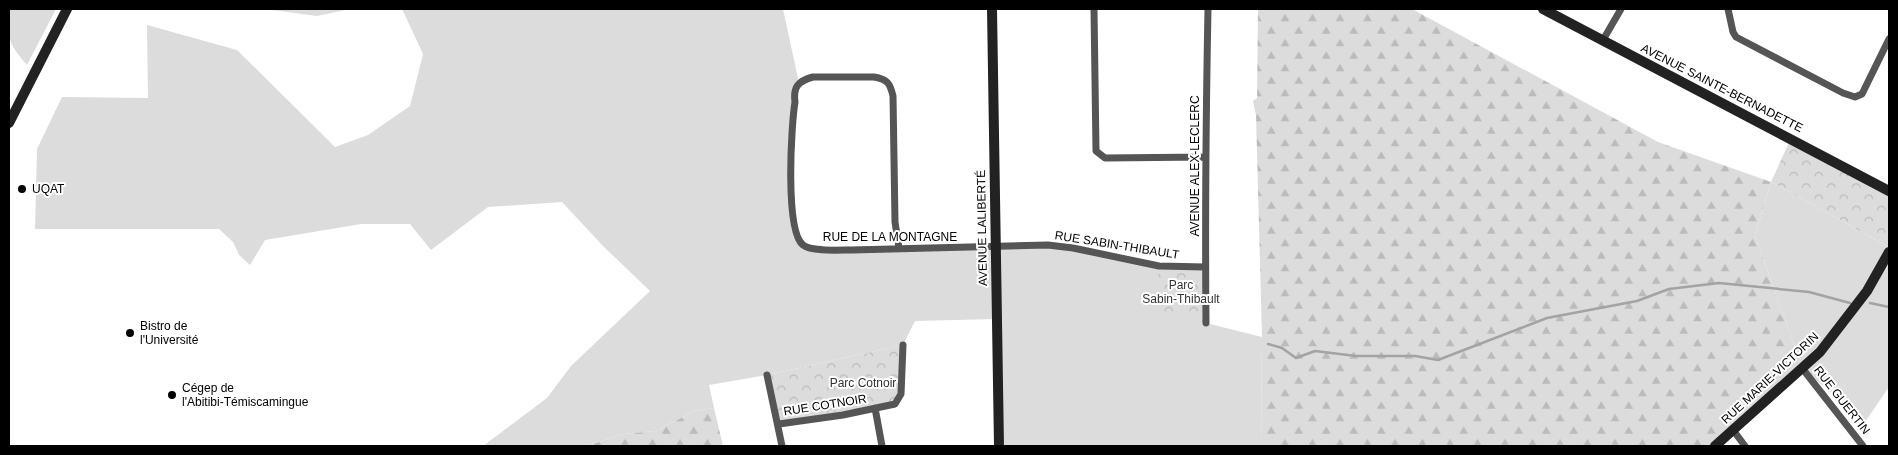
<svg xmlns="http://www.w3.org/2000/svg" width="1898" height="455" font-family="Helvetica,sans-serif">
<style>
.grass{fill:#dcdcdc}
.forest{fill:url(#forest-firs)}
.park{fill:url(#park-crowns)}
.lines{fill:none;stroke-linecap:round;stroke-linejoin:round}
.stream{stroke:#a3a3a3;stroke-width:2.5}
.street{stroke:#555;stroke-width:7}
.secondary{stroke:#222;stroke-width:10}
.poi-dot{fill:#000;stroke:#fff;stroke-width:2}
.labels{text-anchor:middle;dominant-baseline:central;stroke-width:4;stroke-linejoin:round;paint-order:stroke}
.street-label{font-size:12px;fill:#000;stroke:#fff}
.poi-label{font-size:12px;fill:#000;stroke:#fff;text-anchor:start}
.park-label{font-size:12px;fill:#333;stroke:#fff}
</style>
<defs>
<pattern id="forest-firs" width="22" height="20" patternUnits="userSpaceOnUse" patternTransform="scale(1.25)"><rect width="22" height="20" fill="#dcdcdc"/><path d="M5 1l3.5 6h-7zM16 11l3.5 6h-7z" fill="#bbb"/></pattern>
<pattern id="park-crowns" width="20" height="18" patternUnits="userSpaceOnUse" patternTransform="scale(1.25)"><rect width="20" height="18" fill="#dcdcdc"/><path d="M2 6a3 3 0 1 1 6 0M12 15a3 3 0 1 1 6 0" fill="none" stroke="#bbb"/></pattern>
</defs>
<rect width="100%" height="100%" fill="#fff"/>
<path class="grass" d="M 9,9 L 56,9 L 27,65 C 6,40 9,40 9,9 Z
M 274,9 L 350,9 L 317,16 L 272,10 Z
M 402,9 L 783,9 L 799,83 L 794,93 L 793,223 L 805,247 L 1048,245 L 1159,266 L 1206,323 L 1262,337 L 1261,446 L 999,446 L 995,319 L 915,321 L 903,345 L 767,375 L 709,385 L 714,408 L 695,411 L 655,431 L 623,434 L 587,446 L 483,446 L 547,398 L 571,366 L 650,291 L 603,246 L 562,202 L 488,207 L 431,250 L 410,224 L 361,224 L 265,240 L 250,265 L 239,255 L 233,242 L 219,229 L 35,229 L 37,149 L 62,97 L 148,98 L 147,25 L 237,50 L 335,147 L 368,135 L 410,106 L 423,54 Z
M 1771,182 L 1889,247 L 1889,387 L 1865,422 L 1802,368 L 1755,235 Z"/>
<path class="forest" d="M 1258,9 L 1412,9 L 1658,142 L 1771,182 L 1755,235 L 1802,368 L 1715,446 L 1261,446 L 1262,337 L 1256,115 L 1253,101 L 1257,98 Z
M 714,408 L 723,446 L 587,446 L 623,434 L 655,431 L 695,411 Z"/>
<path class="park" d="M 1791,138 L 1889,191 L 1889,247 L 1771,182 Z
M 1159,266 L 1205,267 L 1206,323 L 1155,312 Z
M 903,345 L 901,394 L 895,404 L 779,424 L 767,375 Z"/>
<g class="lines">
<path class="stream" d="M 1870,303 L 1889,307
M 1268,344 L 1282,348 L 1296,358 L 1315,351 L 1356,356 L 1415,356 L 1438,360 L 1547,318 L 1637,301 L 1669,289 L 1719,283 L 1809,292 L 1850,303"/>
<path class="street" d="M 1094,9 L 1096,151 L 1105,158 L 1206,157
M 1728,9 L 1733,32 L 1736,37 L 1843,93 L 1855,97 L 1862,94 L 1889,39
M 1603,40 L 1621,9
M 899,248 L 895,222 L 893,96 C 890,83 887,79 874,77 L 813,77 C 798,81 793,87 795,102 C 791,127 785,231 803,245 C 812,252 840,250 852,250 L 1048,245 L 1073,248 L 1159,266 L 1205,267
M 1206,323 C 1205,218 1206,113 1208,9
M 1802,368 L 1863,446
M 767,375 L 782,446
M 875,408 L 882,446
M 779,424 L 843,415 L 895,404 L 901,394 L 903,345
M 1733,430 L 1745,446"/>
<path class="secondary" d="M 992,9 L 999,446
M 1543,9 L 1889,191
M 9,123 L 67,9
M 1715,446 L 1820,352 L 1867,291 L 1889,252"/>
</g>
<g class="poi-dot">
<circle cx="22" cy="189" r="5"/>
<circle cx="130" cy="333" r="5"/>
<circle cx="172" cy="395" r="5"/>
</g>
<g class="labels">
<g class="street-label">
<text transform="translate(1722 88) rotate(27)">AVENUE SAINTE-BERNADETTE</text>
<text transform="translate(1195 166) rotate(-90)">AVENUE ALEX-LECLERC</text>
<text transform="translate(982 228) rotate(-91)">AVENUE LALIBERTÉ</text>
<text x="890" y="237">RUE DE LA MONTAGNE</text>
<text transform="translate(1117 245) rotate(9)">RUE SABIN-THIBAULT</text>
<text transform="translate(1770 378) rotate(-43)">RUE MARIE-VICTORIN</text>
<text transform="translate(1842 400) rotate(52)">RUE GUERTIN</text>
<text transform="translate(825 405) rotate(-9)">RUE COTNOIR</text>
</g>
<g class="poi-label">
<text x="32" y="189">UQAT</text>
<text x="140" y="326">Bistro de<tspan x="140" dy="14">l'Université</tspan></text>
<text x="182" y="388">Cégep de<tspan x="182" dy="14">l'Abitibi-Témiscamingue</tspan></text>
</g>
<g class="park-label">
<text x="1181" y="285">Parc<tspan x="1181" dy="14">Sabin-Thibault</tspan></text>
<text x="863" y="383">Parc Cotnoir</text>
</g>
</g>
<rect width="1898" height="455" fill="none" stroke="#000000" stroke-width="20"/>
</svg>
